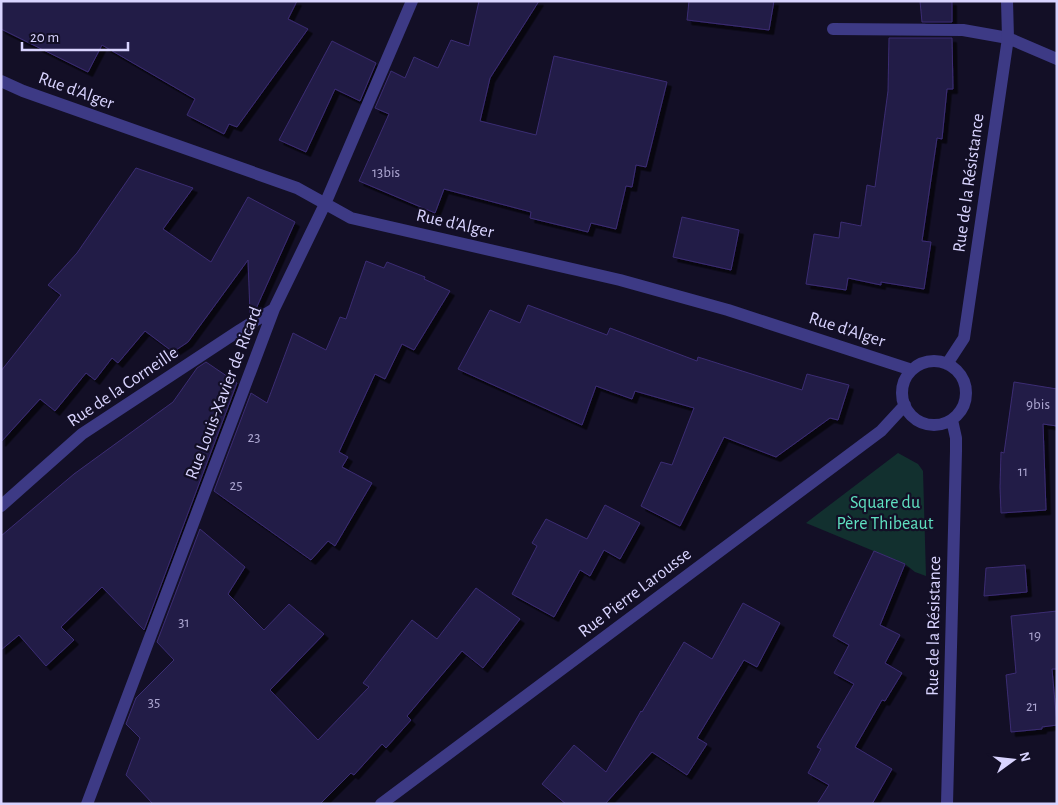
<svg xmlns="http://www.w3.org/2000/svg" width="1058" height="805" font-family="'Alegreya Sans',sans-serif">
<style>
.green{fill:#12302f}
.building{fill:#241b47;stroke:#3b2d73;filter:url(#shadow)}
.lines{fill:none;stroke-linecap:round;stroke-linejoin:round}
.service{stroke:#3d3a85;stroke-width:12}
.minor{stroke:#3d3a85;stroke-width:12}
.labels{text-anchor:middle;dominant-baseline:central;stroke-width:4.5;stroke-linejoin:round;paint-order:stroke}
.number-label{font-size:15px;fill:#aca6d1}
.street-label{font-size:18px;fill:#d9d4ff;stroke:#130f26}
.park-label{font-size:18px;fill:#5fe0c0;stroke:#130f26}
</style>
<defs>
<filter id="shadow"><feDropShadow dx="4.5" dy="4.5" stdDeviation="0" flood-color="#0009"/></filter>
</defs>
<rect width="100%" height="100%" fill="#130f26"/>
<path class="green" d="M 898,453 L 918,464 L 923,471 L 926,576 L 915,572 L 905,564 L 806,523 Z"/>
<path class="building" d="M 1,1 L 297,1 L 288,19 L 308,29 L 237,127 L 229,124 L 224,134 L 187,115 L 195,99 L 102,45 L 88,72 L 1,29 Z
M 479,1 L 539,1 L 490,78 L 480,121 L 536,135 L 554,56 L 667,82 L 646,167 L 636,165 L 632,187 L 626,186 L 616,229 L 591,223 L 588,232 L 530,218 L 531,212 L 444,189 L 435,213 L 359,181 L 389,114 L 375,108 L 391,71 L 405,78 L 414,57 L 438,68 L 451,40 L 469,46 Z
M 689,1 L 774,1 L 769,30 L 687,20 Z
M 920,1 L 952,1 L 952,22 L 922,22 Z
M 889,38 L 952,38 L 953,89 L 947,89 L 942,139 L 937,138 L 922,241 L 931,242 L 924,289 L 881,282 L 881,285 L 848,278 L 846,290 L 806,284 L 814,234 L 839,238 L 841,222 L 861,226 L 867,185 L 875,187 L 888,91 Z
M 332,41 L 376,63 L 360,101 L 335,89 L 306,152 L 279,140 Z
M 136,168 L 193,188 L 163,229 L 211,262 L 248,197 L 295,222 L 255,311 L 250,314 L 248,260 L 188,342 L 173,352 L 145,331 L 118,363 L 112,358 L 95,380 L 86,373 L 55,411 L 40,399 L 1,442 L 1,371 L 61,295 L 48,285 L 77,253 Z
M 682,217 L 739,230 L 731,270 L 673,257 Z
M 366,261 L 384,268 L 387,262 L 425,277 L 424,279 L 450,291 L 414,350 L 402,344 L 385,379 L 375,374 L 339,452 L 348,457 L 342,467 L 372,483 L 335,546 L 328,541 L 311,560 L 214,491 L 251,393 L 267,403 L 293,333 L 326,350 L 340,317 L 346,319 Z
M 528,305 L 607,335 L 610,328 L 697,361 L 698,357 L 802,390 L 807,374 L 849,385 L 838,420 L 830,418 L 776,457 L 724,437 L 680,526 L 641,506 L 661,462 L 672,465 L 694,408 L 635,391 L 632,399 L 596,386 L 582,425 L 458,369 L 490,310 L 520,323 Z
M 206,362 L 237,383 L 144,630 L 102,587 L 61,627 L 74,640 L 46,666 L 19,635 L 1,650 L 1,536 L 74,474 L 173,402 L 197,368 Z
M 1014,382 L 1057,389 L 1057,426 L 1043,424 L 1046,510 L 1001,513 L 1000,487 L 1001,452 L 1004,453 Z
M 605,505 L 640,523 L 620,559 L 604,550 L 590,576 L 580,570 L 554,617 L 512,594 L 537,546 L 532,543 L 546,519 L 587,539 Z
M 200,529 L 245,567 L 228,594 L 264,630 L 289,604 L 324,634 L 270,690 L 318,740 L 369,687 L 363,683 L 412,620 L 437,639 L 476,588 L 520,619 L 483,668 L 462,651 L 407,716 L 411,720 L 386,748 L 382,744 L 354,775 L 351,773 L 320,804 L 153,804 L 126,775 L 140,738 L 126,724 L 136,698 L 174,660 L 157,642 Z
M 874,551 L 905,564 L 880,625 L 900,635 L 885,663 L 902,673 L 885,701 L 882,700 L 855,747 L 892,769 L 872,804 L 817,804 L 829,785 L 808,773 L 821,749 L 817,747 L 854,684 L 834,673 L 849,645 L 833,636 Z
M 1025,565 L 1027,592 L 984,596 L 986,568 Z
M 743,603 L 780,623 L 757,667 L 744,660 L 697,738 L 707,744 L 687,775 L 652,752 L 605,804 L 566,804 L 542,784 L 574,745 L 606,772 L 641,711 L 642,712 L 684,642 L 712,659 Z
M 1057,611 L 1057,669 L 1052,669 L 1057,725 L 1042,727 L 1042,729 L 1011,732 L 1006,675 L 1016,673 L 1011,616 Z"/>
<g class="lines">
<path class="service" d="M 833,29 L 963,30 L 1008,38"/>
<path class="minor" d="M 1008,38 L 1057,59
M 1,81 L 23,91 L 297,188 L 351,218 L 620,280 L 728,310 L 912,370
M902 393a32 32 0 1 1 64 0a32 32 0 1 1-64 0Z
M 947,364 L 964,338 L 1008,38 L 1007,1
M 1,506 L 82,434 L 240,330 L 274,309
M 87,804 L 274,309 L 325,204 L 412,1
M 381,804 L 881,431 L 905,405
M 947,804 L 956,451 L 956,438 L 952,420"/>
</g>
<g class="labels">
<g class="number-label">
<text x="386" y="172">13bis</text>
<text x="1038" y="404">9bis</text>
<text x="254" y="437">23</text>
<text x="1023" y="471">11</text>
<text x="236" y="485">25</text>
<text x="184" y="622">31</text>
<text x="1035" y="635">19</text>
<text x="154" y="702">35</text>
<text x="1032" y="706">21</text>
</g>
<g class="street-label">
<text transform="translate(76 91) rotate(20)">Rue d'Alger</text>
<text transform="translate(969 183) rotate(-82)">Rue de la Résistance</text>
<text transform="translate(455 224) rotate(13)">Rue d'Alger</text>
<text transform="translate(847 330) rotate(18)">Rue d'Alger</text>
<text transform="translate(123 387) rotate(-34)">Rue de la Corneille</text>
<text transform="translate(224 393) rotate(-69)">Rue Louis-Xavier de Ricard</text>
<text transform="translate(635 593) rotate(-37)">Rue Pierre Larousse</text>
<text transform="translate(934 626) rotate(-89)">Rue de la Résistance</text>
</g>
<g class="park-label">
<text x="885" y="503">Square du<tspan x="885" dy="21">Père Thibeaut</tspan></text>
</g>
</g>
<rect width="1058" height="805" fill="none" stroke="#d9d4ff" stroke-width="5"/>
<g transform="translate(1013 760) rotate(75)" stroke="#130f26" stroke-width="4" paint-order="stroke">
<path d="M0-4L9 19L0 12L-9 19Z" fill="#d9d4ff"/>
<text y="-8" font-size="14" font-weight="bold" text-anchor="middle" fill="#d9d4ff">N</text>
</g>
<path d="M22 42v8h106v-8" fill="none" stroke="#d9d4ff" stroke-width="2.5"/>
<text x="30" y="42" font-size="15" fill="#d9d4ff" stroke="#130f26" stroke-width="4" paint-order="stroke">20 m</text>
</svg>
